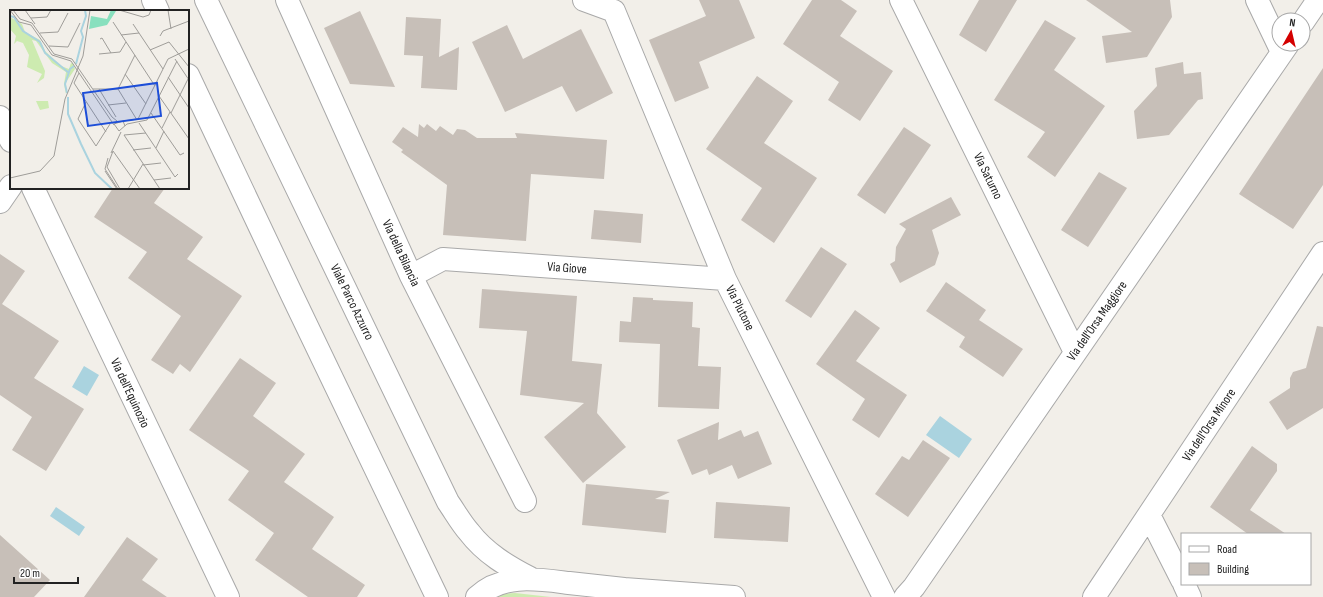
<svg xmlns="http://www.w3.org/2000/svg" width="1323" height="597" font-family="'Sofia Sans Condensed',sans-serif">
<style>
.grass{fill:#cdebb0}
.water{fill:#aad3df}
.building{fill:#c7bfb8}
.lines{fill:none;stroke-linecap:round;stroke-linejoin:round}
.minor-casing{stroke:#a9a9a9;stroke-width:24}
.minor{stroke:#fff;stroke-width:22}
.labels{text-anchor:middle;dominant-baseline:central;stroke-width:3.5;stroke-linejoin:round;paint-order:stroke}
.street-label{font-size:13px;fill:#222;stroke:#fff}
.inset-river{fill:none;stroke:#aad3df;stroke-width:2}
.inset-road{fill:none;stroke:#9f9d99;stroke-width:1}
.view{fill:#1d4ed8;fill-opacity:0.15;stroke:#1d4ed8;stroke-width:2}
.inset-edge{fill:none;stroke:#222;stroke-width:2}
</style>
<rect width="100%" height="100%" fill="#f2efe9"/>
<path class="grass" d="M 515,593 L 551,597 L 496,597 L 503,594 Z"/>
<path class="water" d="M 84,366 L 99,375 L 87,396 L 72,387 Z
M 940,416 L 972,439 L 959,458 L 926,435 Z
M 56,507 L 85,527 L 79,536 L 50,516 Z"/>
<path class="building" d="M 699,0 L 739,0 L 755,38 L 699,62 L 709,88 L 675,102 L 649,40 L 706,16 Z
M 812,0 L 841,0 L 857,11 L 840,36 L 893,71 L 860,121 L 828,100 L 839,82 L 783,44 Z
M 979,0 L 1017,0 L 986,52 L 959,35 Z
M 1086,0 L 1170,0 L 1172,17 L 1147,57 L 1106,63 L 1102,36 L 1132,32 Z
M 360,11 L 374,41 L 395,87 L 350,84 L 324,28 Z
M 406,17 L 441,19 L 439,57 L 459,47 L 457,90 L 421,88 L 423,56 L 404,55 Z
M 1045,20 L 1076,38 L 1054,70 L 1105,106 L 1055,177 L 1027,157 L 1045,132 L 994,100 Z
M 507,25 L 523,59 L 581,29 L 613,93 L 576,112 L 562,86 L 505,112 L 472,42 Z
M 1183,62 L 1184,74 L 1201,72 L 1203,99 L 1198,100 L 1169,135 L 1137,139 L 1134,111 L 1157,86 L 1155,68 Z
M 1323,68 L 1323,185 L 1293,229 L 1239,194 Z
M 757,76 L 793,101 L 764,143 L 817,178 L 774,243 L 741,220 L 762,188 L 706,149 Z
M 419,124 L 424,128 L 427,124 L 436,131 L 440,126 L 453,135 L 457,129 L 465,130 L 477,138 L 517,138 L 515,133 L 607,140 L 604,179 L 531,174 L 526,241 L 443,235 L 447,185 L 401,152 L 403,150 L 392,142 L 403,127 L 418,137 Z
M 904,127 L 931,145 L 885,214 L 857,195 Z
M 1099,172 L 1127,188 L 1088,247 L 1061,230 Z
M 113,188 L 165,188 L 154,203 L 203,237 L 187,259 L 242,296 L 190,372 L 180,364 L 173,374 L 151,360 L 181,316 L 128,278 L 147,252 L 94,217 Z
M 951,197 L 961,215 L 932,230 L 939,253 L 935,265 L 900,283 L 890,264 L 895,261 L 896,247 L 906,229 L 899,224 Z
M 594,210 L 643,214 L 641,243 L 591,239 Z
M 821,247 L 847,264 L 811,318 L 785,301 Z
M 0,254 L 25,271 L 2,304 L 59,341 L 34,378 L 84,409 L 46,471 L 12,450 L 32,417 L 0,395 Z
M 946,282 L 986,310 L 979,320 L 1023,349 L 1003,377 L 959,347 L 965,337 L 926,311 Z
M 482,289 L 577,296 L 572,361 L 602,364 L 597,413 L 626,447 L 583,483 L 544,437 L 584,403 L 520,395 L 527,331 L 479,328 Z
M 633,297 L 653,298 L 653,300 L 693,302 L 692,327 L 700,328 L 698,366 L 721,367 L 719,409 L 658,407 L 660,344 L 619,342 L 620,321 L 631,322 Z
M 855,310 L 880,328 L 856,361 L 907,395 L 879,438 L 852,420 L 865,399 L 816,364 Z
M 1317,326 L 1323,327 L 1323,408 L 1287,430 L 1269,402 L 1290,388 L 1290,378 L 1293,372 L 1306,368 Z
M 240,358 L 276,383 L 253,416 L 305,454 L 284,482 L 334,517 L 312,549 L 365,585 L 357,597 L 308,597 L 255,560 L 274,533 L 228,500 L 249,471 L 189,430 Z
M 719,422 L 718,440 L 741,430 L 744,437 L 758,431 L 772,464 L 738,479 L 732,465 L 709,475 L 707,469 L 692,475 L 677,440 Z
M 923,440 L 950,458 L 908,517 L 875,494 L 902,456 L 909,460 Z
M 1252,446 L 1277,464 L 1277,471 L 1250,510 L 1286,534 L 1248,534 L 1210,507 Z
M 586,484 L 670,492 L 655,499 L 669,500 L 666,533 L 582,525 Z
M 716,502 L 790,507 L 788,542 L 714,538 Z
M 0,535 L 50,580 L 34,597 L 0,597 Z
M 127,537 L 158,559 L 142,580 L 167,597 L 84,597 Z"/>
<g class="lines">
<g class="minor-casing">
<path id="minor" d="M 153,0 L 158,11
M 206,0 L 448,502 C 455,512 461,523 469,532 C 485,553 507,566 530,578
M 287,0 L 411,276 L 525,501
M 584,0 L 614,11
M 901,0 L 1075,352
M 1257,0 L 1282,52
M 614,11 L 725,279 L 884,597
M 1303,22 L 1318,0
M 188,75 L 292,295 L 437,597
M 0,117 L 11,141
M 33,188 L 228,597
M 0,202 L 11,186
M 411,276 L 443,259 L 725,279
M 1149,515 L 1182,580
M 1184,584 L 1190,597
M 624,589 L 734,597
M 477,597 C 503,573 537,579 569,583 C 587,585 606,587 624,589 L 632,597
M 905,597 L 914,587 L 1288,44
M 1094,597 L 1323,253"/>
</g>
<use href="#minor" class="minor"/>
</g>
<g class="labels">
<g class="street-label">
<text transform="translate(988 176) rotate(64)">Via Saturno</text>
<text transform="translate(401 253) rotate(65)">Via della Bilancia</text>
<text transform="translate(567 268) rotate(4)">Via Giove</text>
<text transform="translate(352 302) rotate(64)">Viale Parco Azzurro</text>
<text transform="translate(740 308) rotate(63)">Via Plutone</text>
<text transform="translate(1097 321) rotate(-55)">Via dell'Orsa Maggiore</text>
<text transform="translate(130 393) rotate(65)">Via dell'Equinozio</text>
<text transform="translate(1209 425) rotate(-56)">Via dell'Orsa Minore</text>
</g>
</g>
<g transform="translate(10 10)">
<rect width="179" height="179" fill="#f2efe9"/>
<path d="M 0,7 L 12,14 L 15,22 L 30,30 L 35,41 L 51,56 L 59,59 L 61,53 L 63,54 L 65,59 L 56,72 L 56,84 L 54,74 L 56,62 L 42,53 L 26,31 L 22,30 L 35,61 L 34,68 L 27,73 L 32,64 L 17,57 L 19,45 L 13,33 L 7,31 L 4,34 L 6,26 L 0,19 ZM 26,91 L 38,91 L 39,98 L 30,100 Z" fill="#cdebb0"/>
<path d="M 101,0 L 106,1 L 97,15 L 79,19 L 81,6 L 97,9 Z" fill="#88e0be"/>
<path class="inset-river" d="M 0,6 L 4,7 L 13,21 L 30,32 L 35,43 L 59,63M 66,54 L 73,27 L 71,21 L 76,6 L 75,0M 57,83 L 55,74 L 60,59 L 64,56M 58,87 L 58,104 L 71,134 L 85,163 L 102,179"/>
<path class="inset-road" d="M 0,0 L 9,12 L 21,15 L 42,45 L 61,51 L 104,115M 3,0 L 10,9 L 22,13 L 44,44 L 62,49 L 102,107 L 107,111M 15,0 L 25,14M 109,0 L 133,7 L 139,5 L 141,0M 158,0 L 161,19M 21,8 L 37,7 L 41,0M 103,12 L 145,76M 123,14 L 153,59M 30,23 L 48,22 L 58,3M 111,25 L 129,23M 150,26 L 153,21 L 179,11M 90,29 L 92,28 L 101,43M 39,36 L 58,37 L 70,13M 140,40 L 159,32 L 179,57M 89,44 L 110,42 L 116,32M 165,49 L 179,70M 69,63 L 64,73 L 96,122M 115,64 L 136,94M 158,67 L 179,98M 83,79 L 108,79M 89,79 L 106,107M 108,79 L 125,45M 108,79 L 127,110M 149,86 L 179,129M 76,92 L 68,109 L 86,136 L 100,114M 98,95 L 116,93M 141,103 L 170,145 L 174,143M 161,103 L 178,69M 113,111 L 128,109 L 158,49 L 179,39M 129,113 L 165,167 L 168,164M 115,116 L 113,111 L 104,114 L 109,121 L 117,114 L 137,110 L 167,51M 152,118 L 160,102M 136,123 L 114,125 L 150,179M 146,138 L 154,121M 123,140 L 141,138M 101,143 L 111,122M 98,148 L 95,159 L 108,179M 133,155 L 151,153M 95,161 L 107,179M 0,168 L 30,161 L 44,146 L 55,89 L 73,46 L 80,0M 144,170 L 161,168M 110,179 L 97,157 L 103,141 L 130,179M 118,179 L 133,154"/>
<path class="view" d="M 147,73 L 151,106 L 78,116 L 73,83 Z"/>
<rect width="179" height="179" class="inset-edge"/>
</g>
<rect x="1181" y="533" width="130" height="52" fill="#ffffff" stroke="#a7a7a7"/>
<rect x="1189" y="546" width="20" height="6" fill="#ffffff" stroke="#a7a7a7"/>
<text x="1217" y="553" font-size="12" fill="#222222">Road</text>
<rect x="1189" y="563" width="20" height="12" fill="#c7bfb8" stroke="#a7a7a7"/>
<text x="1217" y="573" font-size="12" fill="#222222">Building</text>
<g transform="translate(1291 32) rotate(8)"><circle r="19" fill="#ffffff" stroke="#a7a7a7"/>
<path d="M0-3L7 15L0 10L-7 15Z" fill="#d40000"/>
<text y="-6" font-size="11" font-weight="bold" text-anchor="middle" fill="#222222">N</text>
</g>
<path d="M14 577v6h64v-6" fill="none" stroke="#222222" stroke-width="2"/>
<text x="20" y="577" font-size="12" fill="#222222" stroke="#ffffff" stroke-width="3" paint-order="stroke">20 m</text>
</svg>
